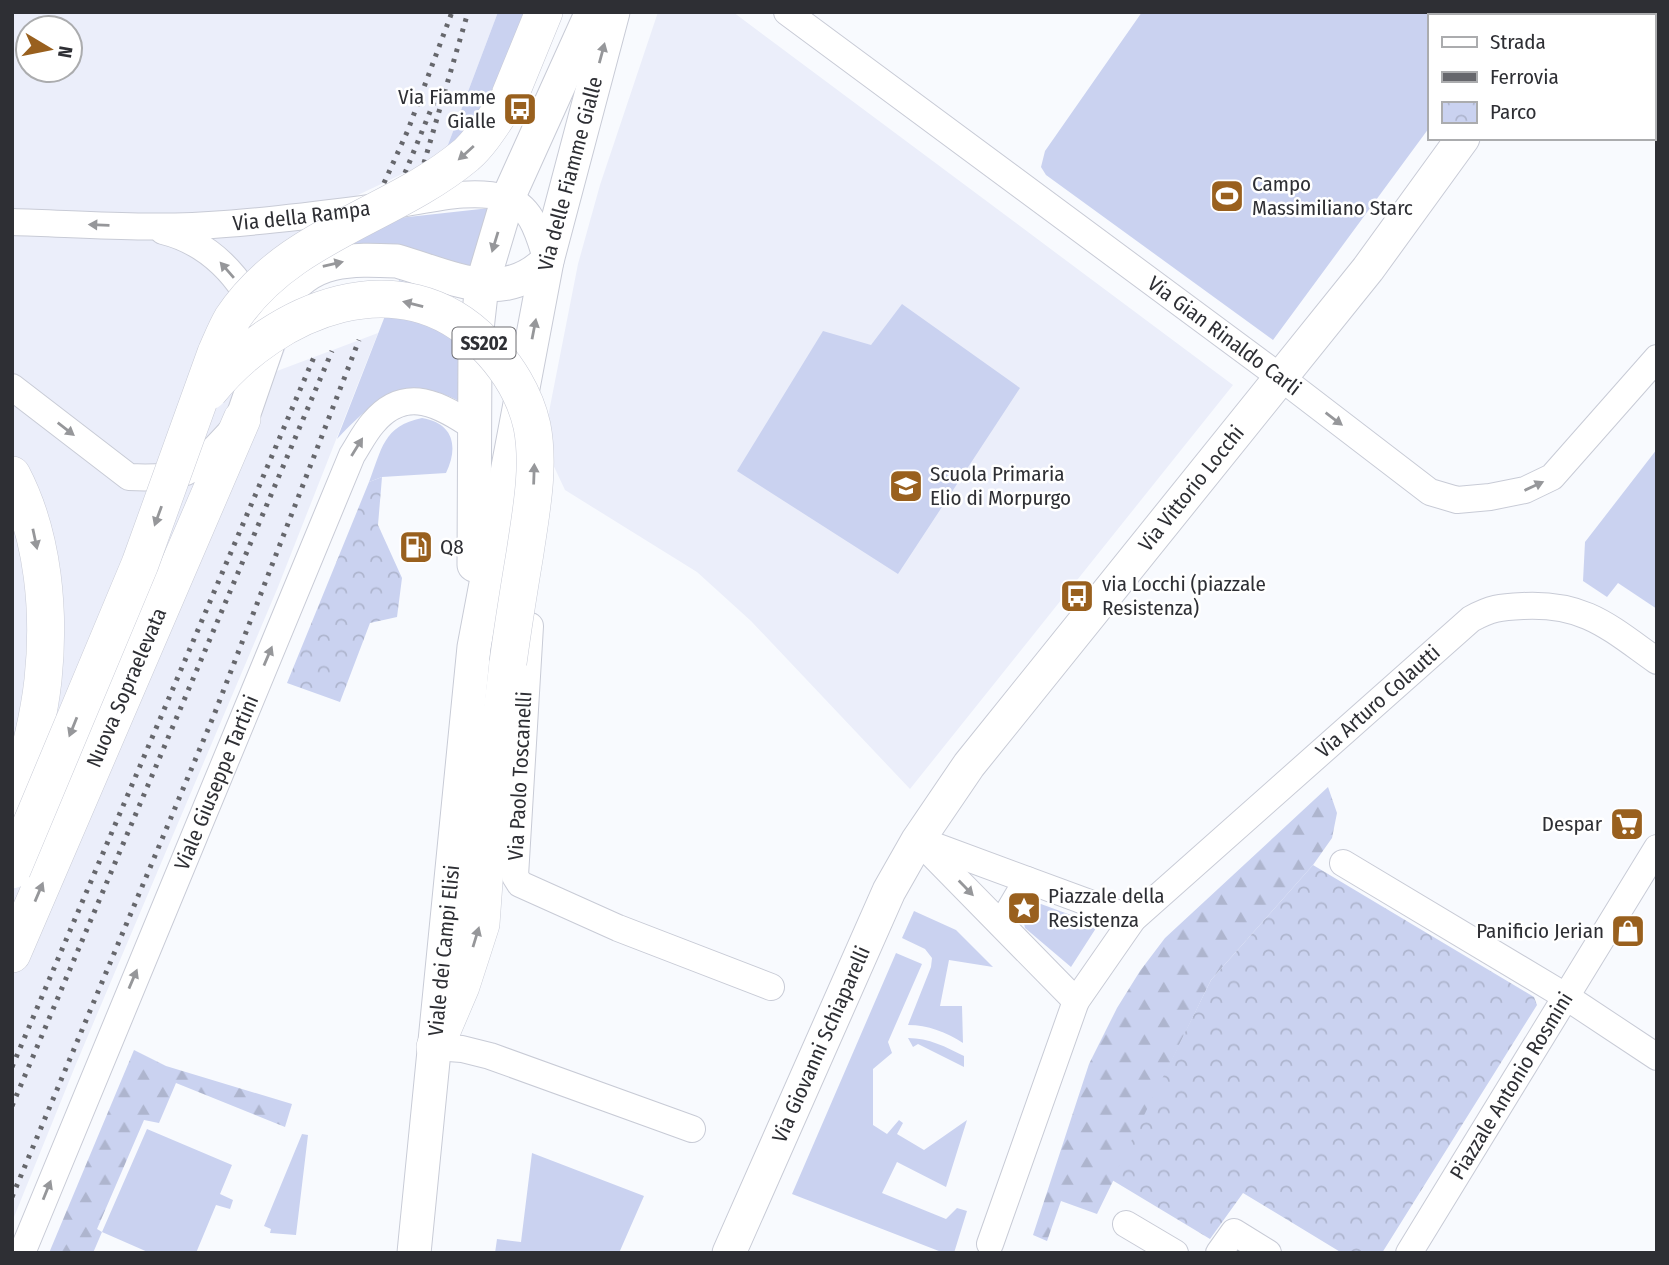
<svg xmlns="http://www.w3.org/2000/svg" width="1669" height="1265" font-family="'Fira Sans Condensed',sans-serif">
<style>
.built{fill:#ebeefa;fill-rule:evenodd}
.grass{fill:#cad2f0}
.forest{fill:url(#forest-firs)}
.park{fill:url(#park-crowns)}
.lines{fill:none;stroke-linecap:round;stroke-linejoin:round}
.minor-casing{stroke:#c8cbd6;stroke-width:28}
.major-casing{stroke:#c8cbd6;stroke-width:35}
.highway-casing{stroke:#c8cbd6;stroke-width:38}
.minor{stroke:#fff;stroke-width:26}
.major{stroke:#fff;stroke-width:33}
.highway{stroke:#fff;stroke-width:37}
.rail{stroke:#66676c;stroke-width:5;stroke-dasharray:3.5 7;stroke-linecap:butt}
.highway-bridge-casing{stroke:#c8cbd6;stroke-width:38;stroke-linecap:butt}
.highway-bridge{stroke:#fff;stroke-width:37}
.oneway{fill:#96979a}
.labels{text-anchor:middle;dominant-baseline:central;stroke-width:5;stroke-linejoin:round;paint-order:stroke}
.shield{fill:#fff;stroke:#6d6d71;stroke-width:2}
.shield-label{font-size:19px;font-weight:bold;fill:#2e2f34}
.poi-label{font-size:21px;fill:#2e2f34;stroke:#fff;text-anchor:start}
.street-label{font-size:21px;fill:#2e2f34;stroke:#fff}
</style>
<defs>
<pattern id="forest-firs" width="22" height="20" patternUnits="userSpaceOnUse" patternTransform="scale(1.75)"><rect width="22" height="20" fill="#cad2f0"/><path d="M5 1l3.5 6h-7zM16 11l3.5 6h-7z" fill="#aeb5ce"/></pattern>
<pattern id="park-crowns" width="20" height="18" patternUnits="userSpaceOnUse" patternTransform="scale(1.75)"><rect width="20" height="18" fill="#cad2f0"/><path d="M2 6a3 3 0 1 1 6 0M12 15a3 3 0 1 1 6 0" fill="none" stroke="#aeb5ce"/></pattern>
</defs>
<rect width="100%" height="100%" fill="#f8fafe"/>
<path class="built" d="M 12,12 L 498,12 L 446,150 L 434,159 L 341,203 L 277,371 L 378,333 L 278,587 L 76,1064 L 12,1222 ZM 28,28 L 70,28 L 70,70 L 28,70 Z
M 658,12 L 733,12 L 1233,385 L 910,789 L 751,621 L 697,572 L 565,490 L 549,456 L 546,427 L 578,264 L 600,185 Z"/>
<path class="grass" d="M 498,12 L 525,12 L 495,89 L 475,125 L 446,150 Z
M 1142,12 L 1509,12 L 1507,16 L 1429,16 L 1429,128 L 1273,340 L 1046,175 L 1041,167 L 1045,151 Z
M 490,208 L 475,267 L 388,245 L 347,244 L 399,218 Z
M 399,280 L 420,288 L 461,328 L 462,403 C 407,371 374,400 337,439 Z
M 902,304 L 1020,388 L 898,574 L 737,471 L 823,331 L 871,345 Z
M 422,418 C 453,423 459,446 446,473 L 382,477 L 369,482 C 382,449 383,426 422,418 Z
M 1657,449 L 1657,609 L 1618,583 L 1607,597 L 1583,581 L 1585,542 Z
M 1041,904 L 1098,925 L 1071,967 L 1025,928 L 1023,919 L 1025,910 L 1032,905 Z
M 914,911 L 956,930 L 993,967 L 949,960 L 940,1006 L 962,1006 L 963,1043 C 946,1032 928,1025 908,1025 L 931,967 L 932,958 L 925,949 L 902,938 Z
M 896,953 L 922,964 L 888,1042 L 892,1053 L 873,1069 L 873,1125 L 887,1134 L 899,1120 L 903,1123 L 897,1134 L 924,1150 L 967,1120 L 946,1187 L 897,1162 L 882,1193 L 946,1219 L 957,1208 L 967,1211 L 954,1253 L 944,1253 L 792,1194 Z
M 908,1038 C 929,1038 946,1047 964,1056 L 964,1067 L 918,1044 L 913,1047 Z
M 147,1129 L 232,1165 L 220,1194 L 233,1200 L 230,1209 L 216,1205 L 196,1253 L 150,1253 L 102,1232 Z
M 302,1134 L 308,1135 L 296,1235 L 270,1233 L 271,1229 L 264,1226 Z
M 532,1153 L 644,1196 L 619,1253 L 495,1253 L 497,1239 L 521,1242 Z"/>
<path class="forest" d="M 1328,787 L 1337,813 L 1332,838 L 1313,865 L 1211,980 L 1097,1214 L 1061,1201 L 1047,1241 L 1033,1235 L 1089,1064 L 1117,1008 L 1140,971 L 1165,938 Z
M 134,1050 L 166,1066 L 292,1104 L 285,1127 L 176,1083 L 159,1123 L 144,1120 L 97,1229 L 102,1232 L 93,1253 L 49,1253 Z"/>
<path class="park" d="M 382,477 L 378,525 L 402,578 L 397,617 L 370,623 L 340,702 L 287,683 L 369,482 Z
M 1313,865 L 1534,997 L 1537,1005 L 1382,1253 L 1342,1253 L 1243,1193 L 1210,1239 L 1112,1180 L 1211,980 Z"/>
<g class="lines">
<g class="minor-casing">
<g id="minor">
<path id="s1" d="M 787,12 L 1280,377 L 1430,492 L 1457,500 L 1490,497 L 1525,490 L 1552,477 L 1657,358"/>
<path id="s2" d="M 12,222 C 83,224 154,230 225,224 C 282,220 338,212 394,205 C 429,200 471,188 505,198 C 533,206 539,236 547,261"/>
<path d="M 163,231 C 208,242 243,277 259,321 C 262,331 263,342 265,353"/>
<path d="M 12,387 L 129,477 C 147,478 169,478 186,472 C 201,465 221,442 232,430"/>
<path d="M 530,626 L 515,876 L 520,884 L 618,928 L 771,987"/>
<path id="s3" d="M 918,840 L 1076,1001 L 1133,919 L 1471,619 C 1491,608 1500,607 1523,606 C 1585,603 1609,627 1657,661"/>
<path d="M 927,843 L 1133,919"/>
<path d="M 1343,863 L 1565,996 L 1657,1057"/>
<path d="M 1001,924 L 1027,880"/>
<path d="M 435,1047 L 462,1049 L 490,1056 L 692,1129"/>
<path d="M 1126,1224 L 1175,1253"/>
<path d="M 990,1244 L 1076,1001"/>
<path id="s4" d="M 22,1253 L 352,455 C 359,444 365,432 373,423 C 406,384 441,405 475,428"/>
<path d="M 1219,1253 L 1234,1232 L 1268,1253"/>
<path id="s5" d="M 1409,1253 L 1657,848"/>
</g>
</g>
<g class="major-casing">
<g id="major">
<path d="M 1549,16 L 1551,12"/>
<path d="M 242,419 L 283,300 C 309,257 352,259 397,261 C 449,276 503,306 547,261"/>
<path d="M 474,565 L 475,347 L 482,285 L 508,198 L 592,12"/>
<path id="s6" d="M 414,1253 L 474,647 L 547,261 L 613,12"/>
<path id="s7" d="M 729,1253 L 889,891 L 918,840 L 969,765 L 1368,269 L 1463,138"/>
</g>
</g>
<g class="highway-casing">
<g id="highway">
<path d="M 508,100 L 544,12"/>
<path d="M 12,475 C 44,536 50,613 43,680 C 38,726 24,772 12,817"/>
<path id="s8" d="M 12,954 L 242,419"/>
<path d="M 435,1047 L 461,986 L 481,924 L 488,827 L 508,663"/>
</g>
</g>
<use href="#minor" class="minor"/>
<use href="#major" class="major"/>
<use href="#highway" class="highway"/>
<path class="rail" d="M 424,163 L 468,12
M 405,173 L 434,102
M 384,183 L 408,130 L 452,12
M 12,1067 L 314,357
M 12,1106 L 332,351
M 12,1197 L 214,715 L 359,340"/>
<g class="highway-bridge-casing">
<path id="highway-bridge" d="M 209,391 C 275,309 401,257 485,344 C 507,366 525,395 532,426 C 540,467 531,512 525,553 C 519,589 513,626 508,663
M 12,870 L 140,564 L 216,353 C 221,342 226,329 232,319 C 287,235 393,216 466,155 C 483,140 495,118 508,100"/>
</g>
<use href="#highway-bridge" class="highway-bridge"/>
</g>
<defs><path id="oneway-solid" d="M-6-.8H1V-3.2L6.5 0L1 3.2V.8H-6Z" transform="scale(1.75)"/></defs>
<g class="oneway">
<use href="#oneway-solid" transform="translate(602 53) rotate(-75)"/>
<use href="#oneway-solid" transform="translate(466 153) rotate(138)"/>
<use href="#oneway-solid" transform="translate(99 225) rotate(-178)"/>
<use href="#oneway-solid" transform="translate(495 242) rotate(107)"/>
<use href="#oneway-solid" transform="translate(333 264) rotate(-13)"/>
<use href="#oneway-solid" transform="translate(227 270) rotate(-131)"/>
<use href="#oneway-solid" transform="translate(413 304) rotate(-166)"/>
<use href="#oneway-solid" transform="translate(534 329) rotate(-79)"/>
<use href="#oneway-solid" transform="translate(1334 419) rotate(37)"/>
<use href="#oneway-solid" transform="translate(66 429) rotate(38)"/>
<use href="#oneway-solid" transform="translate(357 447) rotate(-58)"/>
<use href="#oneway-solid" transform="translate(534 474) rotate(-88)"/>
<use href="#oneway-solid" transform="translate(1534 486) rotate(-25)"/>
<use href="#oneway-solid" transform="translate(158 516) rotate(110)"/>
<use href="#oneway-solid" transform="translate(35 539) rotate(78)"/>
<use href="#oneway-solid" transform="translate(268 656) rotate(-67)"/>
<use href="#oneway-solid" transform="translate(73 727) rotate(112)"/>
<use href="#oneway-solid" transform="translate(966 888) rotate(46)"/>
<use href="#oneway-solid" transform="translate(39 892) rotate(-67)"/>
<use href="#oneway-solid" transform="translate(476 937) rotate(-73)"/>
<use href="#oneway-solid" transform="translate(133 979) rotate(-67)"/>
<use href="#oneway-solid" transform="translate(47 1190) rotate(-68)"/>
</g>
<defs>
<g id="bus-square" transform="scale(1.75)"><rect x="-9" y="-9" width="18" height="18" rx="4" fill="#99601e" stroke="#fff"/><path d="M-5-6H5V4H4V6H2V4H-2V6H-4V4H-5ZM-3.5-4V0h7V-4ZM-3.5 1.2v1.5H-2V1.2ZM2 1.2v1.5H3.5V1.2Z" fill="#fff"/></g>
<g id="stadium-square" transform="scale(1.75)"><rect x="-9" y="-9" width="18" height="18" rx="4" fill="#99601e" stroke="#fff"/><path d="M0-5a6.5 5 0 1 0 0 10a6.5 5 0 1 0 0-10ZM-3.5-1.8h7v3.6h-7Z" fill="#fff"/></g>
<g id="school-square" transform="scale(1.75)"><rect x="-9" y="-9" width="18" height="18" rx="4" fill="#99601e" stroke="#fff"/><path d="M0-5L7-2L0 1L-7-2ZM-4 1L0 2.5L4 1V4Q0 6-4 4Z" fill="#fff"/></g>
<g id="fuel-square" transform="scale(1.75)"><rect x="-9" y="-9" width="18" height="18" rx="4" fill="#99601e" stroke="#fff"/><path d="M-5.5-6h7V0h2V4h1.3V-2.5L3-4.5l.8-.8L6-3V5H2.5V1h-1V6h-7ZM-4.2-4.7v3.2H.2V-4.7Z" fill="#fff"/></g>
<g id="supermarket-square" transform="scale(1.75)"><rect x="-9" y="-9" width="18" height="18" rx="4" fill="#99601e" stroke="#fff"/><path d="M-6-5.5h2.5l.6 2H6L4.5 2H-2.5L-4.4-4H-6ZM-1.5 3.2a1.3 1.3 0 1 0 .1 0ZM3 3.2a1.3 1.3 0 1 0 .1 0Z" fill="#fff"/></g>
<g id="sight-square" transform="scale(1.75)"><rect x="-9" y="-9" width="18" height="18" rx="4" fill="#99601e" stroke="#fff"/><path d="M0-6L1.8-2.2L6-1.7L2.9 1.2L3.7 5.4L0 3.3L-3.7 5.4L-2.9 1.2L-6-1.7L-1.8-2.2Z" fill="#fff"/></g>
<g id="shop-square" transform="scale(1.75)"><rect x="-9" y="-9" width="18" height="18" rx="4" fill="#99601e" stroke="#fff"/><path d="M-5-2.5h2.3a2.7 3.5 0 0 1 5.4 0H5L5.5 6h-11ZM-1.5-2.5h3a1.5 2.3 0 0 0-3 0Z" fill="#fff"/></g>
</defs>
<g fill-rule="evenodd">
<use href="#bus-square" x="520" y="109"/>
<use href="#stadium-square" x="1227" y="196"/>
<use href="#school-square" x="906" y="486"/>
<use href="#fuel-square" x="416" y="547"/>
<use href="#bus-square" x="1077" y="596"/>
<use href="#supermarket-square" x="1627" y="824"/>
<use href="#sight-square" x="1024" y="908"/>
<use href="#shop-square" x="1628" y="931"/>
</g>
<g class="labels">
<rect class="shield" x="452.5" y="327.5" width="63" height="31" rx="5"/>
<g class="shield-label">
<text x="484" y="343">SS202</text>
</g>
<g class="poi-label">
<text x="496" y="97" text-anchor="end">Via Fiamme<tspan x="496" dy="24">Gialle</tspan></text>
<text x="1252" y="184">Campo<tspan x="1252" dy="24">Massimiliano Starc</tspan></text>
<text x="930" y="474">Scuola Primaria<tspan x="930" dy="24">Elio di Morpurgo</tspan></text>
<text x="440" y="547">Q8</text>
<text x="1102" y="584">via Locchi (piazzale<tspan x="1102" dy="24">Resistenza)</tspan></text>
<text x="1602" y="824" text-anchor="end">Despar</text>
<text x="1048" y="896">Piazzale della<tspan x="1048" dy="24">Resistenza</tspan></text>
<text x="1604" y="931" text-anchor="end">Panificio Jerian</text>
</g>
<g class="street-label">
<text stroke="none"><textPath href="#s6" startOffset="1092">Via delle Fiamme Gialle</textPath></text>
<text stroke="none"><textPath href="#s2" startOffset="290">Via della Rampa</textPath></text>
<text stroke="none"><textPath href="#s1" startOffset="544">Via Gian Rinaldo Carli</textPath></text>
<text stroke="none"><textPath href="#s7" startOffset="900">Via Vittorio Locchi</textPath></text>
<text stroke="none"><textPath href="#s8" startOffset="290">Nuova Sopraelevata</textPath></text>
<text stroke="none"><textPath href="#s3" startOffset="653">Via Arturo Colautti</textPath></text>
<text transform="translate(520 776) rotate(-87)">Via Paolo Toscanelli</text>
<text stroke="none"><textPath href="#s4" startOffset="509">Viale Giuseppe Tartini</textPath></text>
<text stroke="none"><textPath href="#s6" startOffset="304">Viale dei Campi Elisi</textPath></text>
<text stroke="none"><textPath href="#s7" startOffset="228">Via Giovanni Schiaparelli</textPath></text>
<text stroke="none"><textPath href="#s5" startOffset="196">Piazzale Antonio Rosmini</textPath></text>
</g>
</g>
<rect width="1669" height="1265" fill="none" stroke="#2e2f34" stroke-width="28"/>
<rect x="1428" y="14" width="228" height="126" fill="#ffffff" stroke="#abacae" stroke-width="2"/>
<rect x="1442" y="37" width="35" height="10" fill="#ffffff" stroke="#abacae" stroke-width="2"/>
<text x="1490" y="49" font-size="21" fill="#2e2f34">Strada</text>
<rect x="1442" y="72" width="35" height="10" fill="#66676c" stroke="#abacae" stroke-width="2"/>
<text x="1490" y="84" font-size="21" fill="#2e2f34">Ferrovia</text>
<rect x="1442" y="102" width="35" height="21" fill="url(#park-crowns)" stroke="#abacae" stroke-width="2"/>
<text x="1490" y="119" font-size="21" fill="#2e2f34">Parco</text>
<g transform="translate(49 49) rotate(100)"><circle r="33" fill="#ffffff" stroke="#abacae" stroke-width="2"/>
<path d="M0-5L12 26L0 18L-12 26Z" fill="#99601e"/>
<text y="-10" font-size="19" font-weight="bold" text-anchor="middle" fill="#2e2f34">N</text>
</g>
</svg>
